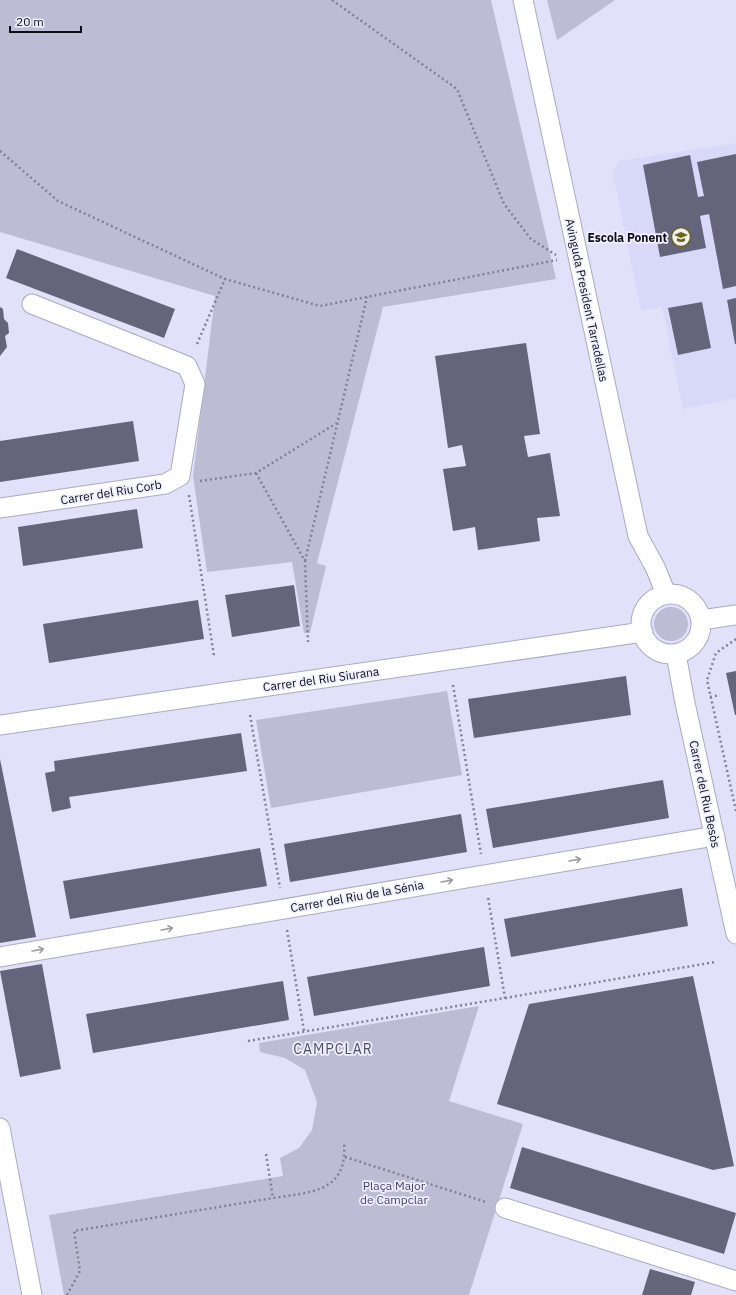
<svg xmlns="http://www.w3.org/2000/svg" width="736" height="1295" font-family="'IBM Plex Sans',sans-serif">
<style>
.built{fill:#d8d8f9}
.green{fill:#bcbdd5}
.building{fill:#64647a}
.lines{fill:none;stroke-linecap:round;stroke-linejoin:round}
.minor-casing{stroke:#aaaac2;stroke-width:21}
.path{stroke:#818192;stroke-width:2.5;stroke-dasharray:2 3;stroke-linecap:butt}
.minor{stroke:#fff;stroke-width:19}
.oneway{stroke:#9e9ea1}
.labels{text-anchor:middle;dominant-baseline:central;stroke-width:3.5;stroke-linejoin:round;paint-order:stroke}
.poi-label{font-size:12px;font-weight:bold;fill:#0d0d15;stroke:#efefff;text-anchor:end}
.street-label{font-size:12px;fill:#0d0d15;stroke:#efefff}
.park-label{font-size:12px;fill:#423e73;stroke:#efefff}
.quarter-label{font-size:14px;letter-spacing:1px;fill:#4f4f64;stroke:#efefff}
</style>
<rect width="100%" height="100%" fill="#e1e1fa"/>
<path class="built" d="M 736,143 L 736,398 L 683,409 L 662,307 L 641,311 L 613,173 L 619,161 Z"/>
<path class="green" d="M 0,0 L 491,0 L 556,279 L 383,307 L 317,563 L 326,566 L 310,633 L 304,633 L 292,562 L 207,572 L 193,476 L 215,296 L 0,232 Z
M 547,0 L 615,0 L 557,40 Z
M654 624a17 17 0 1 1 34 0a17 17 0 1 1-34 0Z
M 447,691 L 462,775 L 271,808 L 256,720 Z
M 479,1006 L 449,1101 L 523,1124 L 469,1295 L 64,1295 L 49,1215 L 283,1176 L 280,1158 L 299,1148 L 312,1130 L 317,1102 L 305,1070 L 285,1058 L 260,1052 L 259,1043 Z"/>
<path class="building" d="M 736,154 L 736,286 L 723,289 L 709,214 L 700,216 L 706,248 L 660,257 L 643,165 L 690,155 L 698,197 L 704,196 L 697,162 Z
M 17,249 L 175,309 L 164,338 L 6,278 Z
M 736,298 L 736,344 L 735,344 L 727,300 Z
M 702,302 L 711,348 L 678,355 L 668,308 Z
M 0,307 L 3,309 L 4,319 L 8,323 L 9,333 L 5,336 L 7,347 L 0,356 Z
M 526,343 L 540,434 L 524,436 L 528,457 L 550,453 L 560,516 L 537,518 L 540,541 L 478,550 L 475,527 L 453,531 L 443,469 L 466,466 L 462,445 L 448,448 L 435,356 Z
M 133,421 L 139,461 L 0,482 L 0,441 Z
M 137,509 L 143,548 L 23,566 L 18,527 Z
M 294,585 L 300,626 L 232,637 L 225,595 Z
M 198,600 L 204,639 L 49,663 L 43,624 Z
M 736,671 L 736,715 L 735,715 L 726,673 Z
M 626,676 L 631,715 L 474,738 L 468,699 Z
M 241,733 L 247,771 L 69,797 L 71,808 L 52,812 L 45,773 L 55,771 L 54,761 Z
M 0,759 L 36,937 L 0,943 Z
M 663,780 L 669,818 L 493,848 L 486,809 Z
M 461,814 L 467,852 L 290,882 L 284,844 Z
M 260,848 L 267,886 L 70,919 L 63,881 Z
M 682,888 L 688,926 L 511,957 L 504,919 Z
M 484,947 L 490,986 L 314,1016 L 307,977 Z
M 42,964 L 61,1069 L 20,1077 L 0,971 Z
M 693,976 L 734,1166 L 713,1170 L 497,1104 L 529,1004 Z
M 283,981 L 289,1020 L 93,1053 L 86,1014 Z
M 522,1147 L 736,1213 L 724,1254 L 510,1188 Z
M 650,1269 L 695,1282 L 691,1295 L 642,1295 Z"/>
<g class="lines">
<g class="minor-casing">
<path id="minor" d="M 523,0 L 638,536 L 655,567 L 666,594
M 0,508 L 165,484 L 180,476 L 195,384 L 187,366 L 32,304
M641 624a30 30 0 1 1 60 0a30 30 0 1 1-60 0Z
M 701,620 L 736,615
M 676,654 L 685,703 L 736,934
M 0,725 L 643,632
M 0,957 L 715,836
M 0,1128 L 32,1295
M 505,1208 L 736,1281"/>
</g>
<path class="path" d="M 332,0 L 457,89 L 504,204 L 531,239 L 556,255
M 0,151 L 58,201 L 225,279
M 197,344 L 225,279 L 320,306 L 557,260
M 256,473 L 305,561 L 308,642
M 200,481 L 256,473 L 337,423
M 189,495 L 214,656
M 305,561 L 367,297
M 736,639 L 716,653 L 707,680 L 736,811
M 453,685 L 481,854
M 710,697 L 720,695
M 250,715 L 280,888
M 287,930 L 304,1031
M 505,998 L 715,962
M 248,1041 L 505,998 L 488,897
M 266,1154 L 273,1198 C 310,1192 348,1193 344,1143
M 345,1157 L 486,1202
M 67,1295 L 80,1271 L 74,1231 L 273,1198"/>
<use href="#minor" class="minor"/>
</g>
<defs><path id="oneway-shaft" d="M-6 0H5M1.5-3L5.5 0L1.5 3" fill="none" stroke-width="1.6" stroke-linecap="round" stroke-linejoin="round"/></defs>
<g class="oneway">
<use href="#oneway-shaft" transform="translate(575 860) rotate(-10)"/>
<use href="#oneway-shaft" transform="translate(447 881) rotate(-10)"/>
<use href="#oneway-shaft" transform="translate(167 929) rotate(-10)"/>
<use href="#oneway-shaft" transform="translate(38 950) rotate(-10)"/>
</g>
<defs>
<g id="school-ring" transform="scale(1)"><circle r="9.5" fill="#efefff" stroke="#6d6700" stroke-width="1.5"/><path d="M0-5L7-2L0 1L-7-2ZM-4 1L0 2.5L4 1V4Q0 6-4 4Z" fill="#6d6700"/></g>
</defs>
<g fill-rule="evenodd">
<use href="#school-ring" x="681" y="237"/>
</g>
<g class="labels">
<g class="poi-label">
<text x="667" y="237">Escola Ponent</text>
</g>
<g class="street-label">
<text transform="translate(587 300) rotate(78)">Avinguda President Tarradellas</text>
<text transform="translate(111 492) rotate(-9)">Carrer del Riu Corb</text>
<text transform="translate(321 679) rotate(-8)">Carrer del Riu Siurana</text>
<text transform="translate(705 794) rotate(78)">Carrer del Riu Besòs</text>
<text transform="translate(357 896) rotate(-10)">Carrer del Riu de la Sénia</text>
</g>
<g class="park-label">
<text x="394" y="1185">Plaça Major<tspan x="394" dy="14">de Campclar</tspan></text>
</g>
<g class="quarter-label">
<text x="333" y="1049">CAMPCLAR</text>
</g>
</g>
<path d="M10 26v6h71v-6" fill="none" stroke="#0d0d15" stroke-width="2"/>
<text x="16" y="26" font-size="12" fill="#0d0d15" stroke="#efefff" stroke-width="3" paint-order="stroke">20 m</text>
</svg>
